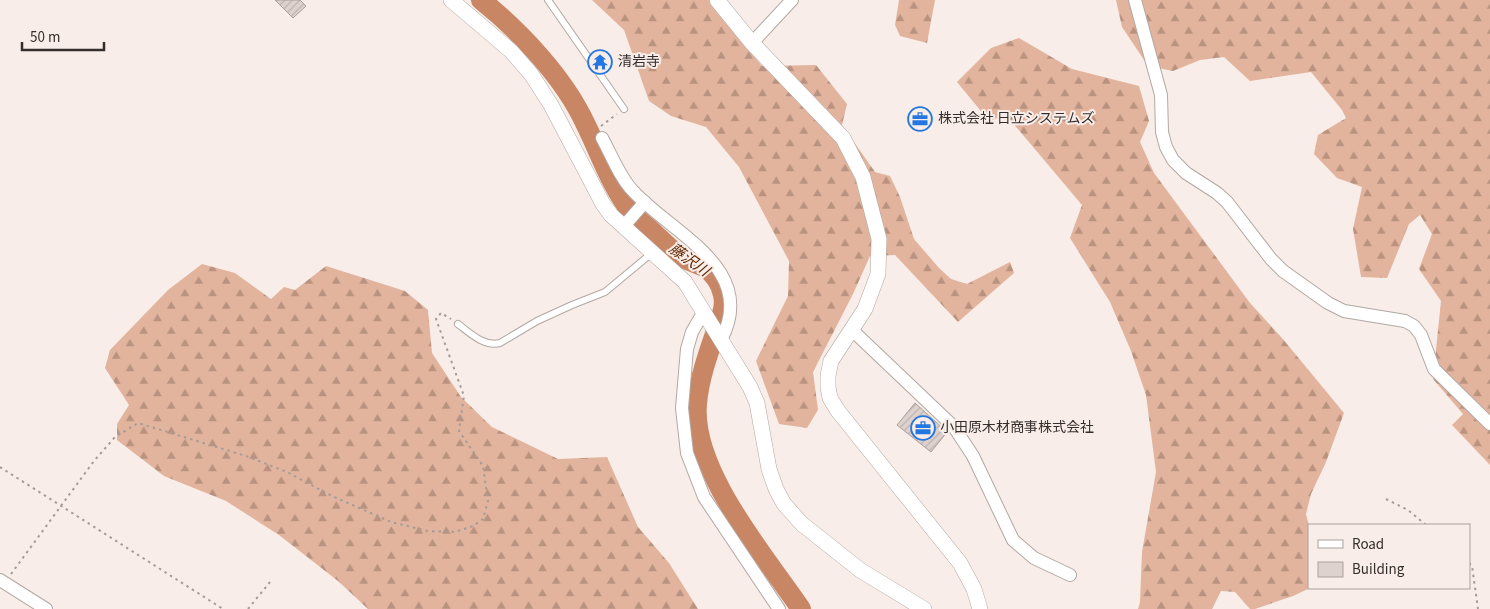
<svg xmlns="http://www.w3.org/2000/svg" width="1490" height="609" font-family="'Source Sans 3','Noto Sans JP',sans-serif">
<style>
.forest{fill:url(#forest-firs)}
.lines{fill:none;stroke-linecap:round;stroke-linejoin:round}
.river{stroke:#c98665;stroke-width:20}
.building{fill:url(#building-hatch);stroke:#aa9f9b}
.service-casing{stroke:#b2a8a3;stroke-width:8}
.minor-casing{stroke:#b2a8a3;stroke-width:14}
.tertiary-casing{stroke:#b2a8a3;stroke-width:16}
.path{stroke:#a59c98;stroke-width:2;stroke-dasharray:2.5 4;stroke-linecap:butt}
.service{stroke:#fff;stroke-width:6}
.minor{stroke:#fff;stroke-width:12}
.tertiary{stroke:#fff;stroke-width:15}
.labels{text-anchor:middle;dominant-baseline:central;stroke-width:4;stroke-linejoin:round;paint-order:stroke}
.poi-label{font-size:14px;fill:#332e2c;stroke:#f8ede8;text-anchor:start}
.water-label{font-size:15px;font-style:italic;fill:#642700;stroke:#f8ede8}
</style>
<defs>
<pattern id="forest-firs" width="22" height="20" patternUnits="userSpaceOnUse" patternTransform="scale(1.25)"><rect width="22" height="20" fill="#e3b49d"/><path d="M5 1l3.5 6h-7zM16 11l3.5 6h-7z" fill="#b99380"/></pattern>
<pattern id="building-hatch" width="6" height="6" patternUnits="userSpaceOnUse" patternTransform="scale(1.25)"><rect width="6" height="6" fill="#ddd2cd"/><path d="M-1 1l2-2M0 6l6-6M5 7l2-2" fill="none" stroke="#beb5b0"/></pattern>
</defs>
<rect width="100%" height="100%" fill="#f8ede8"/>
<path class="forest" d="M 592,0 L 713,0 L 719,12 L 762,66 L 816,65 L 847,104 L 842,125 L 875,172 L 890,176 L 900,197 L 914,239 L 939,268 L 951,279 L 967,284 L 1010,262 L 1014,273 L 958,322 L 895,255 L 870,256 L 853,294 L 813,372 L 818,410 L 807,428 L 779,424 L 756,361 L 788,296 L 789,261 L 739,167 L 706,127 L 671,116 L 649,101 L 624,30 Z
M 899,0 L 935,0 L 927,43 L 900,36 L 895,25 Z
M 1116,0 L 1490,0 L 1490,465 L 1452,425 L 1463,414 L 1433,379 L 1441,301 L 1419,269 L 1432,234 L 1420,215 L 1409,224 L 1387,278 L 1361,277 L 1353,229 L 1362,187 L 1337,178 L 1314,154 L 1318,135 L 1346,118 L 1342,110 L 1311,72 L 1250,81 L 1224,57 L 1200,60 L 1173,71 L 1148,66 L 1122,27 Z
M 1019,38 L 1072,69 L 1139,86 L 1149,121 L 1140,142 L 1154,173 L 1250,303 L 1282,338 L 1344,413 L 1326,462 L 1311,494 L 1306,514 L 1309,526 L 1310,588 L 1293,596 L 1255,609 L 1250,609 L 1235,592 L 1221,591 L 1212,609 L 1138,609 L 1140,602 L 1142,552 L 1156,472 L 1146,395 L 1131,351 L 1110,302 L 1070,238 L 1082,205 L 1006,115 L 989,121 L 957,82 L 991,48 Z
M 202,264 L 235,273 L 271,299 L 284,287 L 295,290 L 326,266 L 405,291 L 428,310 L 432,353 L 461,397 L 492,427 L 558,459 L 607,457 L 638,527 L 669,563 L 698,609 L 368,609 L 338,581 L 279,535 L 226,501 L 164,476 L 117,440 L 117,424 L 129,405 L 105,368 L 110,350 L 168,290 Z"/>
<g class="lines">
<path class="river" d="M 481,0 C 520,31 564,78 585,123 C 600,153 611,187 632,213 C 639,221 648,227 655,234 C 663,241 671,250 680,256 C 687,261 697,263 704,267 C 713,272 721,284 723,295 C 726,308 720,318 716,331 C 708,354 699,379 697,404 C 691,470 765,556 801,609"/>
</g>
<path class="building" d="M 275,0 L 300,0 L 306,6 L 293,18 Z
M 915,403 L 947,432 L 931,452 L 897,425 Z"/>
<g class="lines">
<g class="service-casing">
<path id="service" d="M 548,0 L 624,109
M 458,324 C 470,333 484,347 500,343 L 537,321 L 572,305 L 605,292 L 652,253"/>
</g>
<g class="minor-casing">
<path id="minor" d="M 1135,0 L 1161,95 L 1162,132 L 1166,147 L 1173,160 L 1186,173 L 1217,193 L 1227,202 L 1271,259 L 1283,271 L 1328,303 L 1344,311 L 1405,321 L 1414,326 L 1421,335 L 1434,369 L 1490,424
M 752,43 L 792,0
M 602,138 C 611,154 620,178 633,191 C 672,234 759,268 721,340
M 623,227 L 645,202
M 703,313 L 692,332 L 687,349 L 682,408 L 687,453 L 704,497 L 779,609
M 852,330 L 954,427 L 973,456 L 1013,540 L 1034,558 L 1070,575
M 0,580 L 46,609"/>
</g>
<g class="tertiary-casing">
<path id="tertiary" d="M 451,0 L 511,51 L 531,74 L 551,105 L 603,204 L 611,215 L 685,282 L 750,387 L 757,403 L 769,469 L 776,489 L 784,504 L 802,524 L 860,570 L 924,609
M 717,0 L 752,43 L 843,138 L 863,177 L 879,239 L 878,274 L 865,309 L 831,361 L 828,376 L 828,387 L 830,398 L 838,411 L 960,563 L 974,589 L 980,609"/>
</g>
<path class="path" d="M 601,126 L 617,114
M 0,467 L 223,609
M 1386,499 L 1408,510 L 1426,525
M 1469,563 L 1472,566 L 1478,609
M 11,574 L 94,461 L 115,437 L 138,423 L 246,456 L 287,472 L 332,496 L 391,522 L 428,531 L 455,532 L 473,526 L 483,519 L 488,501 L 483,466 L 459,431 L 464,396 L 436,319 L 441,313 L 451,319
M 248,609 L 270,582"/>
<use href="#service" class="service"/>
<use href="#minor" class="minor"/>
<use href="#tertiary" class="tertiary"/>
</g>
<defs>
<g id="temple-ring" transform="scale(1.25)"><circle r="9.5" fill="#f8ede8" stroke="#2476e1" stroke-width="1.5"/><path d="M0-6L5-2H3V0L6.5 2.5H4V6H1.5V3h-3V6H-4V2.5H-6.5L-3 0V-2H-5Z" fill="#2476e1"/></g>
<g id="office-ring" transform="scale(1.25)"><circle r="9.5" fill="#f8ede8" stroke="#2476e1" stroke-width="1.5"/><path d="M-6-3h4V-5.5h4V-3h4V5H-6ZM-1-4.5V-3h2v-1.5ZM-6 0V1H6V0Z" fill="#2476e1"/></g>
</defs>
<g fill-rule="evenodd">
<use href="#temple-ring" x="600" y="62"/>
<use href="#office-ring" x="920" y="119"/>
<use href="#office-ring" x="923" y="428"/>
</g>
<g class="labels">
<g class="poi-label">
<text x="618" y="62">清岩寺</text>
<text x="938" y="119">株式会社 日立システムズ</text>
<text x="940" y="428">小田原木材商事株式会社</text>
</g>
<g class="water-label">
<text transform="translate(689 260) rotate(35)">藤沢川</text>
</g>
</g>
<rect x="1308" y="524" width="162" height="65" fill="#f8ede8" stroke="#a9a19d"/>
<rect x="1318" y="540" width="25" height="8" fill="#ffffff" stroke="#a9a19d"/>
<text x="1352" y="549" font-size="15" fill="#332e2c">Road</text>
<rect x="1318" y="562" width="25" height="15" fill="#ddd2cd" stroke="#a9a19d"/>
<text x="1352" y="574" font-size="15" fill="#332e2c">Building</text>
<path d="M22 42v8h82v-8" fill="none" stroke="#332e2c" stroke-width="2.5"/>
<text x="30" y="42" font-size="15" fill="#332e2c" stroke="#f8ede8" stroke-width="4" paint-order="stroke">50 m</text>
</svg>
